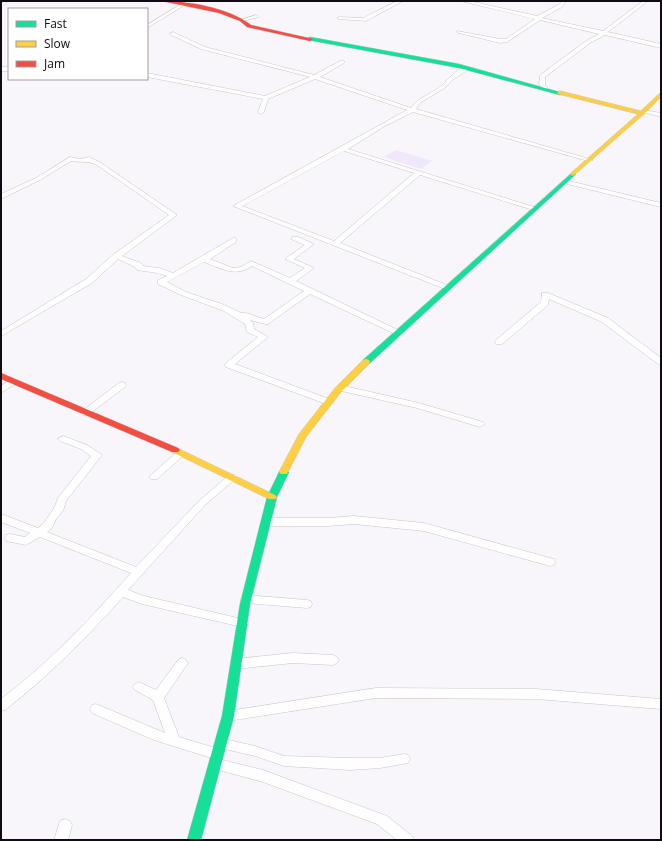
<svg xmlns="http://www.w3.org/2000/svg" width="662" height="841" font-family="'Open Sans',sans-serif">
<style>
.green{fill:#f1e7fb}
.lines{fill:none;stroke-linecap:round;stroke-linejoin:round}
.street-casing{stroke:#c8c4cc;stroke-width:1}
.fast-casing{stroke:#c8c4cc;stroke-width:1}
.slow-casing{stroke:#c8c4cc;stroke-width:1}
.jam-casing{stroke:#c8c4cc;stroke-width:1}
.street{fill:#fefefe;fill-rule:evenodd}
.fast{fill:#16e098;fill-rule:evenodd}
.slow{fill:#ffcf43;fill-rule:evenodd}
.jam{fill:#f24e42;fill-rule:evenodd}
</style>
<rect width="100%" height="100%" fill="#f8f6fa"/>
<path class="green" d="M 396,150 L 432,161 L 421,169 L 384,157 Z"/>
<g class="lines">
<g class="street-casing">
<path id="street" d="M 3,1 L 7,1 L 1,8 Z
M 186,1 L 191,1 L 147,28 L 147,25 Z
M 397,1 L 403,1 L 366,21 L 339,19 L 337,18 L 339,17 L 363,18 Z
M 461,1 L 469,1 L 537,16 L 558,5 L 562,1 L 566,1 L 562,7 L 542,18 L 603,31 L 643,1 L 648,1 L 608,32 L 661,44 L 661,48 L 605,35 L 590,43 L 545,77 L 545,85 L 548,88 L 545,90 L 539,85 L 540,75 L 586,41 L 599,34 L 540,20 L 507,42 L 500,43 L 459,33 L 457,32 L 457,31 L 500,39 L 506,39 L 535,19 Z
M 256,15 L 258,16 L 258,17 L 243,21 L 241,20 Z
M 173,32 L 205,47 L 314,75 L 340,61 L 344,61 L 344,63 L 320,77 L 411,108 C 420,96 430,95 441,86 C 448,80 458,66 469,67 L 469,69 L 451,81 L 445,88 L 421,102 L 416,109 L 593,160 L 588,161 L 413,112 L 385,126 L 348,149 L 537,208 L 537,210 L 533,210 L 420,175 L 340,243 L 452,287 L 451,289 L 445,289 L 233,206 L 407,110 L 315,79 L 268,99 L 264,112 L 261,114 L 258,112 L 263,99 L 147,77 L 147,73 L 265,96 L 310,77 L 201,49 L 171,35 L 170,34 ZM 344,151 L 414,173 L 334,241 L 242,206 Z
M 1,67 L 9,67 L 9,71 L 1,71 Z
M 643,110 L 661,113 L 661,117 L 643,112 Z
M 70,157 L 80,159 L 89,157 L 101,163 L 177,215 L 122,256 L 141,263 L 143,266 L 159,268 L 173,273 L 233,238 L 236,238 L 236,242 L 210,259 L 233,268 L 241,267 L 251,261 L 290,278 L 305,268 L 285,259 L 305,245 L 291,239 L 292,237 L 298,237 L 314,244 L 294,259 L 314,268 L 296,281 L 402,332 L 398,334 L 395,334 L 310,294 L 268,324 L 265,324 L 250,320 L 253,323 L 254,329 L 268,337 L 235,364 L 332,400 L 333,402 L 332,404 L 326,404 L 226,367 L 225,365 L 226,363 L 258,337 L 247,332 L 245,324 L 224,311 L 181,295 L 158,284 L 158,280 L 167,276 C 157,272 148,272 137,270 L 135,267 L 118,259 L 92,283 L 1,336 L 1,331 L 86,279 L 114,254 L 169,215 L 97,165 C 86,160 83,163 71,161 L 40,180 L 1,199 L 1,194 L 36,178 ZM 204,262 C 220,268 236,278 252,266 L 304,291 L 264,319 L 246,313 L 241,313 L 222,304 L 186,292 L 167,282 Z
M 565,180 L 661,203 L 661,207 L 563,183 L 562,182 Z
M 542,293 L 548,293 L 608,318 L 661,358 L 661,365 L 658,364 L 602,322 L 549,299 L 548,305 L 502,344 L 496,344 L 495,342 L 496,340 L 541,302 Z
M 12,379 L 16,382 L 15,384 L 1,393 L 1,386 Z
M 122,382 L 125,383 L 126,385 L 125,387 L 88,415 L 82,415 L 81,413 L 82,411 L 119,383 Z
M 340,385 L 419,403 L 483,422 L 485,424 L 480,427 L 417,408 L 337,390 L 336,388 L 337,386 Z
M 63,436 L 87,445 L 102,455 L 66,501 L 63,511 L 56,519 L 52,528 L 47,532 L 136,567 L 199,501 L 229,475 L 235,475 L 237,477 L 235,479 L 205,505 L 128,590 L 144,596 L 242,619 L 246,620 L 248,623 L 246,626 L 242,627 L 142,604 L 123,597 C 86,638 49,676 5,710 L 1,711 L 1,699 C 50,662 90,619 131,573 L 40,537 L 26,545 L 6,541 L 5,538 L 6,535 L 10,534 L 25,537 L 30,533 L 1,522 L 1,514 L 38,528 L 44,523 L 54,508 L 58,498 L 91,456 L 81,449 L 60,441 L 58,439 Z
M 181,450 L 186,453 L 184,455 L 157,479 L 151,479 L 149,477 L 151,475 L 178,451 Z
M 354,516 L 424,523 L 550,558 L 554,559 L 555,562 L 554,565 L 550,566 L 424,531 L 354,524 L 328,526 L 266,526 L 262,524 L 261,522 L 262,520 L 266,518 L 328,518 Z
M 246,595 L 307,600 L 311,601 L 312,604 L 311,607 L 307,608 L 246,603 L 242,602 L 241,599 L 242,596 Z
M 293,653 L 333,655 L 337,657 L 339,660 L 337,663 L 333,665 L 293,663 L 236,669 L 232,667 L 230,664 L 232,661 L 236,659 Z
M 182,658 L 186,660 L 188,663 L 164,698 L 179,737 L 222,750 L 224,754 L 222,758 L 218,759 L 263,770 L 387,816 L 412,836 L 414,840 L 397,840 L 377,824 L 263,782 L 211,768 L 209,764 L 211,760 L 215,759 L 154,740 L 92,713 L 90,709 L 92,705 L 96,704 L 165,733 L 153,700 L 135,690 L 133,687 L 135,684 L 139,682 L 156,690 L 178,660 Z
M 376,688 L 536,689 L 661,699 L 661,709 L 536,699 L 376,698 L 228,721 L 224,720 L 222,716 L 224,712 L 228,711 Z
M 220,738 L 255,746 L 284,756 L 350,758 L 380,758 L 404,754 L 408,755 L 410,759 L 408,763 L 380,768 L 350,770 L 284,766 L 255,756 L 216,747 L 214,743 L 216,739 Z
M 65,819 L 70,821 L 72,825 L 68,840 L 54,840 L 60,821 Z"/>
</g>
<g class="fast-casing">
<path id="fast" d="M 310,37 L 459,64 L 563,93 L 560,95 L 459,68 L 308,40 L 308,38 Z
M 573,172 L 576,174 L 575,175 L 369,364 L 363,364 L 362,362 L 363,360 Z
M 284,469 L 289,472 L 277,497 L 250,604 L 234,716 L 201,840 L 187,840 L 222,716 L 240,604 L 267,497 L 279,472 Z"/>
</g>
<g class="slow-casing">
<path id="slow" d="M 560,91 L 641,111 L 661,92 L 661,97 L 644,114 L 573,176 L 570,174 L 571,173 L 638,114 L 558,94 L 557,93 Z
M 366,359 L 369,360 L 370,362 L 369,364 L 341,392 L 306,437 L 287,474 L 281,474 L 279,472 L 299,434 L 335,388 L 363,360 Z
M 175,447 L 275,495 L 277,497 L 275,499 L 269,499 L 172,452 L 170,450 L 172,448 Z"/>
</g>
<g class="jam-casing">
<path id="jam" d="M 162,1 C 189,1 229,8 251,25 L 313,39 L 310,41 L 247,27 L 240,21 L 219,13 Z
M 1,373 L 178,448 L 180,450 L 178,452 L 172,452 L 1,379 Z"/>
</g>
<use href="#street" class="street"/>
<use href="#fast" class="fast"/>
<use href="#slow" class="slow"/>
<use href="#jam" class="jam"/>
</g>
<rect width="662" height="841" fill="none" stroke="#100a14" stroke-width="4"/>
<rect x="8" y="8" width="140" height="72" fill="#ffffff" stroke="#9f9da1"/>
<rect x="16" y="21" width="20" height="6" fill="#16e098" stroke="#9f9da1"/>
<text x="44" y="28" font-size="12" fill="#100a14">Fast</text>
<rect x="16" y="41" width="20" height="6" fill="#ffcf43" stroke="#9f9da1"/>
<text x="44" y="48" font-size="12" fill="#100a14">Slow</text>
<rect x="16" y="61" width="20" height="6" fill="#f24e42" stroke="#9f9da1"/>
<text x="44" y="68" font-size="12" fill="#100a14">Jam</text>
</svg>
